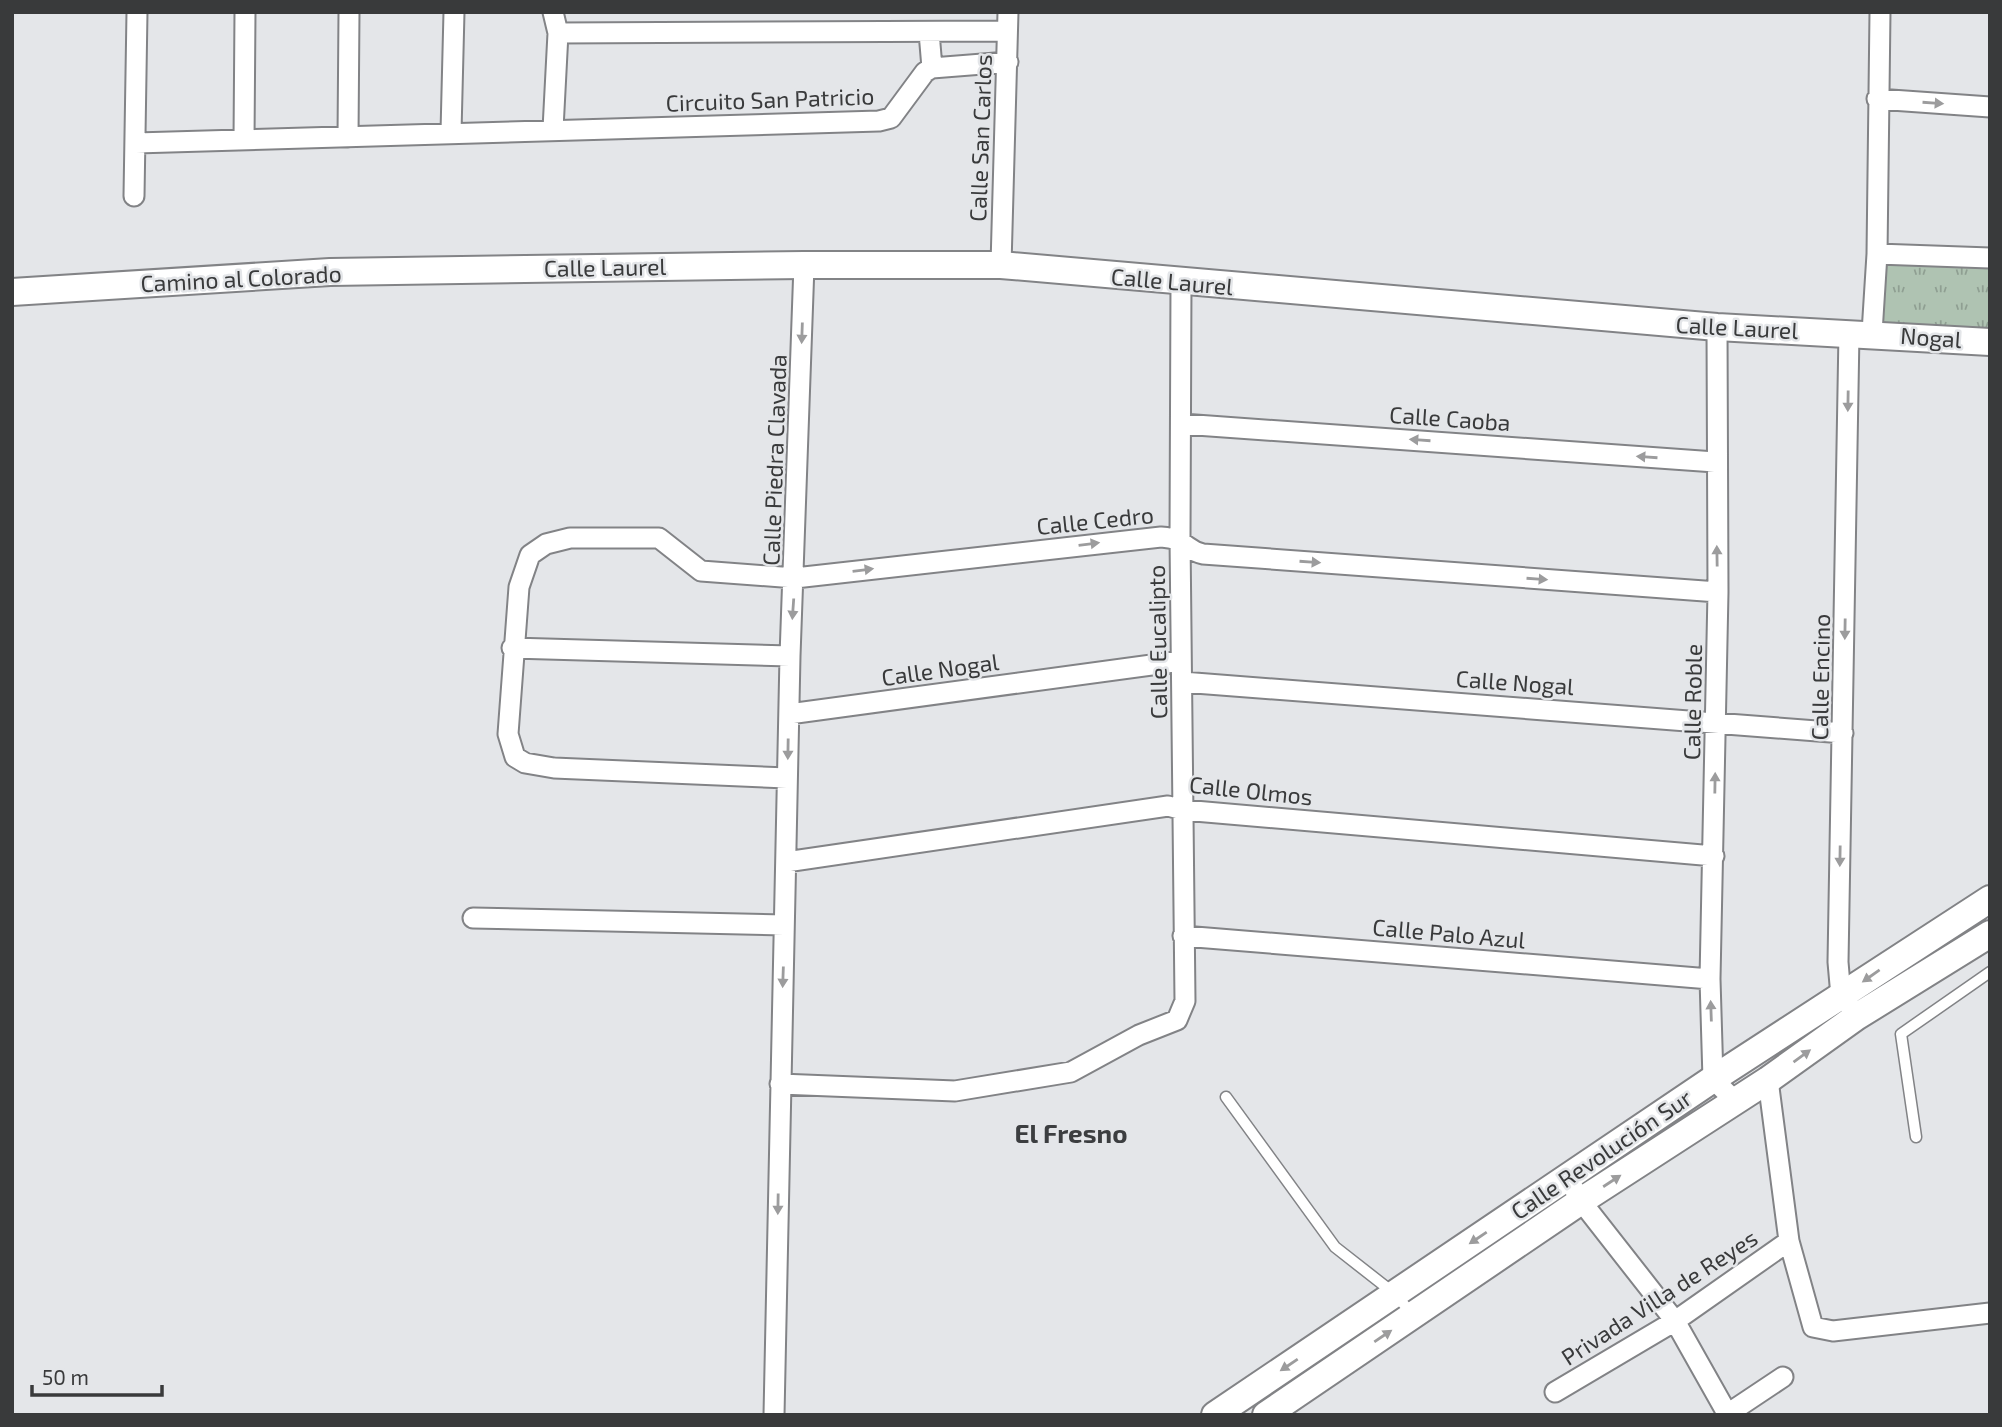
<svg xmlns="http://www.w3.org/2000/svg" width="2002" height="1427" font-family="'Exo 2',sans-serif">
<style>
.park{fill:url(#park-tufts)}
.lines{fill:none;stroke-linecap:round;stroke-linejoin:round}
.lane-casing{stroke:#828386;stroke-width:13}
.street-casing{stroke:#828386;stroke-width:23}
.secondary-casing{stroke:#828386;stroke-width:30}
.lane{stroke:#fff;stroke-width:10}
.street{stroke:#fff;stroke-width:19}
.secondary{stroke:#fff;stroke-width:26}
.oneway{fill:#9c9c9d}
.labels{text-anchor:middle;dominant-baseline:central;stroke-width:5;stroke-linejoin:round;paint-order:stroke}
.street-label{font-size:23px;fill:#393a3b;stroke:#e4e6e9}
.quarter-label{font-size:26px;font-weight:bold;fill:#3c3e40;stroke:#e4e6e9}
</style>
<defs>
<pattern id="park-tufts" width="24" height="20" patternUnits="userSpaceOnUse" patternTransform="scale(1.75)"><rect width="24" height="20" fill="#afc3b2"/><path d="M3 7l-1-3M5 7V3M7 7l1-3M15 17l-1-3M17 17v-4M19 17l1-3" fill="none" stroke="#8f9f92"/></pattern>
</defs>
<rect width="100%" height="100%" fill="#e4e6e9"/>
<path class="park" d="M 1884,259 L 1990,262 L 1990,331 L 1881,324 Z"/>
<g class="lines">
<g class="lane-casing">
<path id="lane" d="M 1226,1097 L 1335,1247 L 1395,1294 L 1413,1315
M 1916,1137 L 1901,1034 L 1990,972"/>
</g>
<g class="street-casing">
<path id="street" d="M 553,12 L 558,33 L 553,129
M 929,32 L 932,68
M 558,33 L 1007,31
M 1877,99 L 1990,107
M 451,132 L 454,12
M 348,137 L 349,12
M 244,140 L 245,12
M 136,143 L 879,121 L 891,118 L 925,72 L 932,68 L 1008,62
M 134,196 L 137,12
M 1877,254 L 1990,258
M 1001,265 L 1008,12
M 1717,327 L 1718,592 L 1710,979 L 1713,1079 L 1735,1101
M 1849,333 L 1838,962 L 1840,985 L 1849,1005
M 1872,333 L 1877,254 L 1880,12
M 1182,424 L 1715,462
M 512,648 L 790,656
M 1182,682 L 1843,733
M 789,714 L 1181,661
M 787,778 L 554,768 L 525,763 L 515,757 L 508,734 L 519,587 L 530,555 L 546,544 L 570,538 L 659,538 L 701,571 L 795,578 L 1161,537 C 1188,539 1184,550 1203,554 L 1718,592
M 786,862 L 1168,806 L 1183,810 L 1714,856
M 473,918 L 784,925
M 1183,936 L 1710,979
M 1768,1080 L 1789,1241 L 1813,1327 L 1833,1331 L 1990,1313
M 780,1084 L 955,1091 L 1071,1072 L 1139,1035 L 1177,1020 L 1185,1001 L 1180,538 L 1181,282
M 1567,1177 L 1581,1201 L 1675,1321 L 1728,1415
M 1555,1392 L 1675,1321 L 1789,1241
M 774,1415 L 790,656 L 804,265
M 1726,1415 L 1783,1377"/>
</g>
<g class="secondary-casing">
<path id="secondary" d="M 12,292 L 330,272 L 804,265 L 1001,265 L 1717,327 L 1990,342
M 1215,1415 L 1713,1079 L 1990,899
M 1266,1415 L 1581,1201 L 1768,1080 L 1856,1017 L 1990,934"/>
</g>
<use href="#lane" class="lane"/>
<use href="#street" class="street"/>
<use href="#secondary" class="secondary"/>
</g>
<defs><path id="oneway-solid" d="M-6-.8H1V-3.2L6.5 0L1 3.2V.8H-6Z" transform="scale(1.75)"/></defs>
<g class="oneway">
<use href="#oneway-solid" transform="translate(1933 103) rotate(4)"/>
<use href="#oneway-solid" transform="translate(802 333) rotate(92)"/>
<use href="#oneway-solid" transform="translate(1848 401) rotate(91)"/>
<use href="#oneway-solid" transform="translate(1420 440) rotate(-176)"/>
<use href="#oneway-solid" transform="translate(1647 457) rotate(-176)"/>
<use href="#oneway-solid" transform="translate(1089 544) rotate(-7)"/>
<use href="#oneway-solid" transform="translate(1717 556) rotate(-91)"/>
<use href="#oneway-solid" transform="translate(1310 562) rotate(4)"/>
<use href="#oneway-solid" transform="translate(863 570) rotate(-7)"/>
<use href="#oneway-solid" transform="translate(1537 579) rotate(4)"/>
<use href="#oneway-solid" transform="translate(793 609) rotate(94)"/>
<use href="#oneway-solid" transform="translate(1845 629) rotate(91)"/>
<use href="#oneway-solid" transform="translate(788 749) rotate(91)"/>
<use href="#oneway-solid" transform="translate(1715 783) rotate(-89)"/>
<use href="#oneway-solid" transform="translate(1840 856) rotate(91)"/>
<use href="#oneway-solid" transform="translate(1871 976) rotate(145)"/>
<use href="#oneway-solid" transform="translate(783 977) rotate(92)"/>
<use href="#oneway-solid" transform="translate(1711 1011) rotate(-92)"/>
<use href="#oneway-solid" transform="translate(1802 1056) rotate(-36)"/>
<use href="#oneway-solid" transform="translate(1612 1181) rotate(-33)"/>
<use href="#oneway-solid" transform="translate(778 1204) rotate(91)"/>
<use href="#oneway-solid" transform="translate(1478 1238) rotate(146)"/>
<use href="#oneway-solid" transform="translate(1383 1336) rotate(-34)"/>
<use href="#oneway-solid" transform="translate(1289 1365) rotate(146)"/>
</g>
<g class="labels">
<g class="street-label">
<text transform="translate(770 99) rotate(-2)">Circuito San Patricio</text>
<text transform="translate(980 138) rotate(-88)">Calle San Carlos</text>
<text transform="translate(605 267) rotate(-1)">Calle Laurel</text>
<text transform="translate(241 278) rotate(-3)">Camino al Colorado</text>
<text transform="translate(1172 281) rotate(5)">Calle Laurel</text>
<text transform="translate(1737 327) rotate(3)">Calle Laurel</text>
<text transform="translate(1931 337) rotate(4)">Nogal</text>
<text transform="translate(1450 418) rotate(4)">Calle Caoba</text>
<text transform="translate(774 460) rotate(-88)">Calle Piedra Clavada</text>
<text transform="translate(1095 520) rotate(-6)">Calle Cedro</text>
<text transform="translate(1157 642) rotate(-91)">Calle Eucalipto</text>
<text transform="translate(940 669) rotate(-8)">Calle Nogal</text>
<text transform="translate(1820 677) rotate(-89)">Calle Encino</text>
<text transform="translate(1515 682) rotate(4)">Calle Nogal</text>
<text transform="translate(1692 702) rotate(-89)">Calle Roble</text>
<text transform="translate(1251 790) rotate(6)">Calle Olmos</text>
<text transform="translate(1449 933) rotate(5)">Calle Palo Azul</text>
<text transform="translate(1601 1154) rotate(-34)">Calle Revolución Sur</text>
<text transform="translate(1659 1297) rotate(-33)">Privada Villa de Reyes</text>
</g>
<g class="quarter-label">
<text x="1071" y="1132">El Fresno</text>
</g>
</g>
<rect width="2002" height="1427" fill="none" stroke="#393a3b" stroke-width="28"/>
<path d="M32 1385v10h130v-10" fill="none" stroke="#393a3b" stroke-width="3.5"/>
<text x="42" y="1385" font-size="21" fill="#393a3b" stroke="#e4e6e9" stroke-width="5" paint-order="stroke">50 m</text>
</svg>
